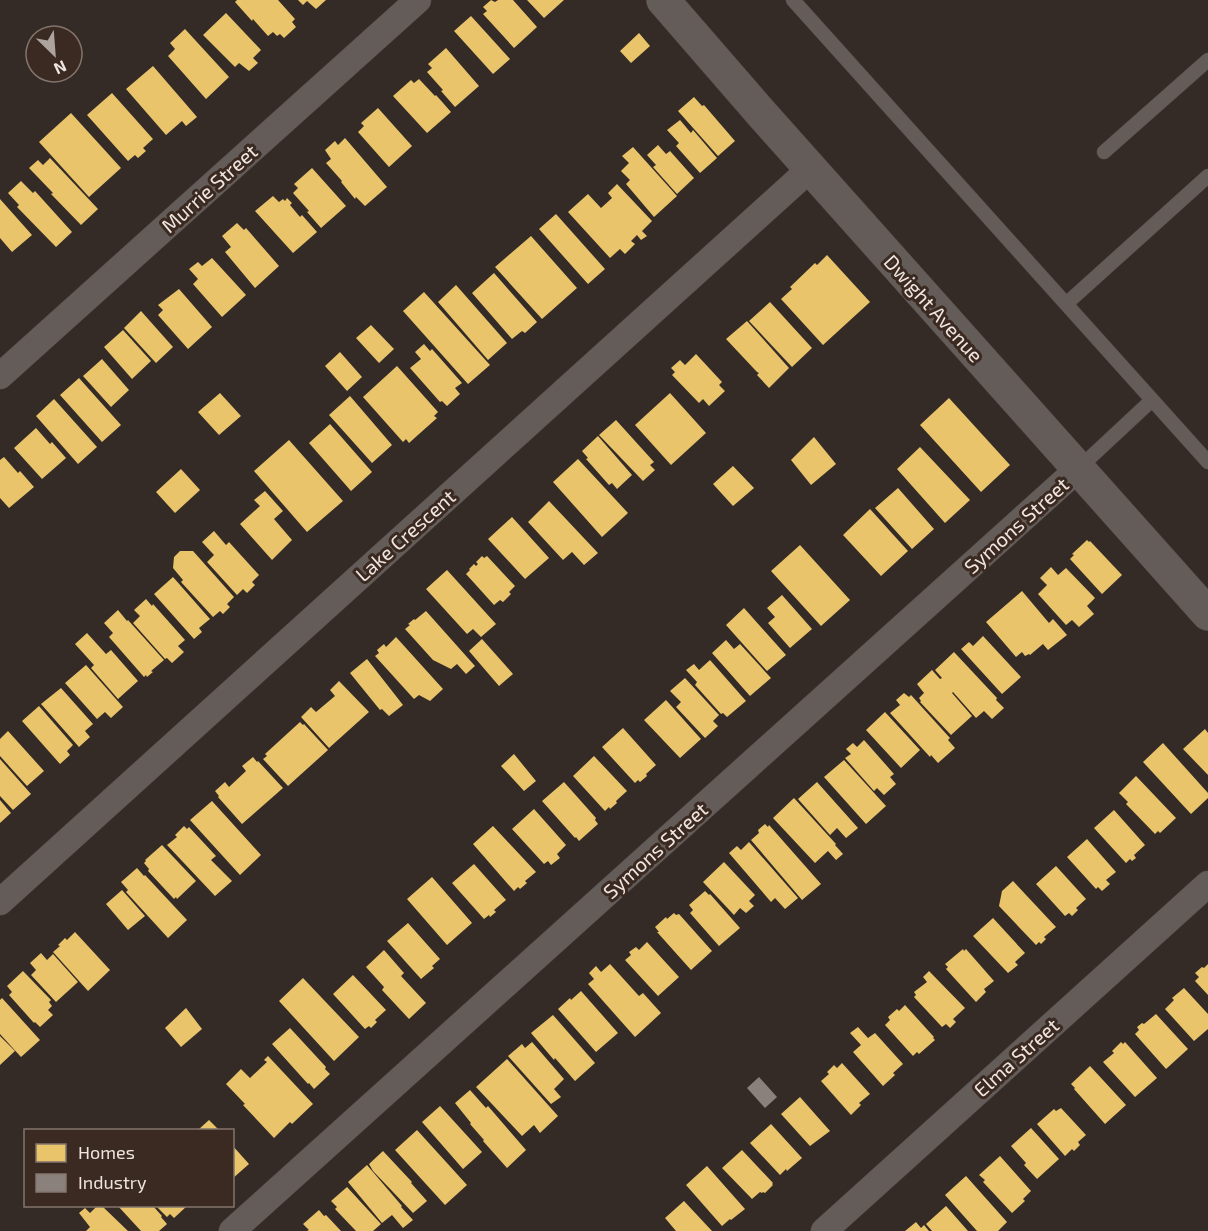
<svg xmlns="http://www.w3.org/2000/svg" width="1208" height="1231" font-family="'Exo 2',sans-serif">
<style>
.homes{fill:#e9c46a}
.industry{fill:#8a817c}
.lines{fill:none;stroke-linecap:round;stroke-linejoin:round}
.lane-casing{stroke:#4e4642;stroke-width:15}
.street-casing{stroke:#4e4642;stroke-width:27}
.secondary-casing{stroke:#4e4642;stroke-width:34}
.lane{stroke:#645c59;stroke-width:14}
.street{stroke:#645c59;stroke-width:26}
.secondary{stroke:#645c59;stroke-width:33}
.labels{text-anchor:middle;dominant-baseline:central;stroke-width:6;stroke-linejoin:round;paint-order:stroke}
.street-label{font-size:20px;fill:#f0e5e0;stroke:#3a2a21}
</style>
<rect width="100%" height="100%" fill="#342b27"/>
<path class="homes" d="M 237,0 L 278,0 L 295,19 L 292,22 L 296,27 L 284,38 L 280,34 L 277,36 L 273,32 L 268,36 L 253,19 L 252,21 L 235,2 Z
M 298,0 L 326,0 L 316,9 L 307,1 L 303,5 Z
M 491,0 L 495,2 L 498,0 L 513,0 L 537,27 L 514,48 L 483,14 L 487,11 L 483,7 Z
M 527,0 L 564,0 L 544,18 Z
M 226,13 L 261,50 L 253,58 L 258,63 L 249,71 L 239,63 L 235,67 L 203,35 Z
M 471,16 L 510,59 L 493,74 L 454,31 Z
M 185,29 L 229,77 L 206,99 L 168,56 L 175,49 L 170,43 Z
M 639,33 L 650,46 L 631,63 L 620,51 Z
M 446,48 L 479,86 L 455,107 L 441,91 L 443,90 L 427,72 L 432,68 L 428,64 Z
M 153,66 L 197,117 L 186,126 L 182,121 L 166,135 L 126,89 Z
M 419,79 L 435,96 L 436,95 L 451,112 L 427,133 L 393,96 L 411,80 L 414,83 Z
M 112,93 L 153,139 L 143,148 L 146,151 L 138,158 L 135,155 L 128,161 L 87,115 Z
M 694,97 L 702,106 L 704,105 L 735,141 L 718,156 L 678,111 Z
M 378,108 L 412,146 L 389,167 L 358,132 L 364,126 L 361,123 Z
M 71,113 L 121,168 L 89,197 L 39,142 Z
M 680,120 L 691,133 L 693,130 L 717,158 L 700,173 L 676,146 L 679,143 L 667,130 Z
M 345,138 L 387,187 L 365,206 L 356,197 L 355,199 L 341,182 L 342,181 L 326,163 L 331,159 L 325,150 L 335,141 L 338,145 Z
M 658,145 L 666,154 L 670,151 L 694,178 L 677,194 L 653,167 L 656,165 L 647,155 Z
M 633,147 L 677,196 L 654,217 L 626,184 L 630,180 L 621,171 L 629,163 L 622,156 Z
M 50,158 L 98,209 L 81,225 L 51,194 L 53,193 L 29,168 L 38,160 L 43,165 Z
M 312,168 L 346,206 L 321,228 L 307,212 L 309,211 L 293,193 L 298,188 L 294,184 Z
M 21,181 L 33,193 L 35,191 L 72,232 L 56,247 L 17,207 L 19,205 L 8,193 Z
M 617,184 L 652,221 L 642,231 L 647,236 L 641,240 L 637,235 L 631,241 L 635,244 L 625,254 L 620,249 L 610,258 L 568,212 L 588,194 L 601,208 L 612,198 L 608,193 Z
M 273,196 L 279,202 L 283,199 L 285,201 L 287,198 L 292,203 L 290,205 L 300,217 L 302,215 L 317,232 L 293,253 L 255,211 Z
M 0,199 L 32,235 L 12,252 L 0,238 Z
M 556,214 L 605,269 L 588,284 L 539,229 Z
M 237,223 L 244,230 L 246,228 L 279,266 L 255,288 L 225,252 L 231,247 L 222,236 Z
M 531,236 L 577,288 L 542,319 L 495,267 Z
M 827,255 L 870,302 L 823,345 L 781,299 L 792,289 L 790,287 L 815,263 L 817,265 Z
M 212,258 L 246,295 L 222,317 L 193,284 L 198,279 L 189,269 L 198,262 L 202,266 Z
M 494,273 L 537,322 L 525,333 L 522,331 L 512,339 L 472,293 Z
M 456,285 L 507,343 L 488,360 L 438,302 Z
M 179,289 L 212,327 L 188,349 L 158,315 L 163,310 L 158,305 Z
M 424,292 L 490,365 L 468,384 L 403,311 Z
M 770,302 L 812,348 L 792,367 L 749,321 Z
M 141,311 L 173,347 L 156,363 L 124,328 Z
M 747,321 L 789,368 L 769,388 L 757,375 L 759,373 L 757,372 L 726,339 Z
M 371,325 L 394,349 L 379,363 L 356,338 Z
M 123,330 L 151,361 L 132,379 L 104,347 Z
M 424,344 L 430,351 L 432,349 L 462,383 L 455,388 L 460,394 L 447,406 L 442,401 L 440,402 L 410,368 L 421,359 L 415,352 Z
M 340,352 L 362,377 L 347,391 L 325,366 Z
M 696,354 L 722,382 L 719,385 L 725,391 L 709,406 L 703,399 L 699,403 L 672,375 L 675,372 L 671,368 L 680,360 L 685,365 Z
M 102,359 L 129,390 L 111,407 L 83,376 Z
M 397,366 L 438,412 L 434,416 L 437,418 L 409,443 L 406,439 L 403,442 L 363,397 Z
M 79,378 L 121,425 L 102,442 L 60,395 Z
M 220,393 L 241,416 L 219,435 L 198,412 Z
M 670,393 L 706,433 L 671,465 L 635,425 Z
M 350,396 L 392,445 L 372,463 L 329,415 Z
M 949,398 L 1010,465 L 981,492 L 920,425 Z
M 54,399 L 97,447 L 78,464 L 36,416 Z
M 616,420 L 654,462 L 650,465 L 655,470 L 643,481 L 599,435 Z
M 330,424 L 372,472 L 351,491 L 309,443 Z
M 36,428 L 50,444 L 52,442 L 66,458 L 42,479 L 14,448 Z
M 598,436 L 632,475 L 617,489 L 612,483 L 609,485 L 586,459 L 588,458 L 582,451 Z
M 814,437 L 836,464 L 811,485 L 791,460 Z
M 289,440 L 343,501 L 307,532 L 254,471 Z
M 920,447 L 970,500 L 945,523 L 897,469 Z
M 4,457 L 18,473 L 20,471 L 34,487 L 9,508 L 0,498 L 0,460 Z
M 578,459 L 628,513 L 602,537 L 553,482 Z
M 733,466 L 754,488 L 733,506 L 713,484 Z
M 181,469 L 200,490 L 175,513 L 156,492 Z
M 898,488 L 934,529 L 912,549 L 875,508 Z
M 265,491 L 283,511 L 274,519 L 292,540 L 272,560 L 240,524 L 260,506 L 254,500 Z
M 549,501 L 598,553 L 584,565 L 572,552 L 563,560 L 528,522 Z
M 870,509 L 908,551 L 881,576 L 843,535 Z
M 512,517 L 549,558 L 525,579 L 488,539 Z
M 214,531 L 226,545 L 229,542 L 259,575 L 252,582 L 255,585 L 247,593 L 243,589 L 237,595 L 207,562 L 214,555 L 202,542 Z
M 1087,540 L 1089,542 L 1090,541 L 1122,575 L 1102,594 L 1070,559 L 1074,555 L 1072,554 Z
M 800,545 L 850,600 L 821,626 L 771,571 Z
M 180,551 L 193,551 L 234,597 L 227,604 L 230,607 L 223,614 L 220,611 L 213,617 L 181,582 L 183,580 L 173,568 L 174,557 Z
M 482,556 L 484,558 L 487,556 L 515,586 L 509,592 L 511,594 L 503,602 L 500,600 L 494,605 L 466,574 L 470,570 L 469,569 L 474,564 L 476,566 L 478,564 L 476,562 Z
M 1051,567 L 1058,575 L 1066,568 L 1095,598 L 1087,606 L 1094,614 L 1079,627 L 1072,620 L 1066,625 L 1038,594 L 1047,585 L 1040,578 Z
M 447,570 L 496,624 L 481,637 L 473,629 L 467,634 L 426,589 Z
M 173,577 L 210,619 L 199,628 L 202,632 L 194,639 L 154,594 Z
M 1022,591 L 1049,623 L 1053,619 L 1067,635 L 1048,650 L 1043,644 L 1030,655 L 1029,654 L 1025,656 L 1022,652 L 1016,657 L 986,622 Z
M 782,595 L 812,629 L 790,648 L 768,623 L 775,617 L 767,608 Z
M 146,599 L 152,606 L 153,604 L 185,640 L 178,646 L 184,652 L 172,663 L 167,658 L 165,659 L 133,623 L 140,616 L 134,610 Z
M 744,608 L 786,655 L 767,671 L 726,625 Z
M 118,610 L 127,621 L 128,620 L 164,660 L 151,671 L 153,672 L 147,677 L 146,675 L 144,677 L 109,637 L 113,633 L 104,623 Z
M 426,611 L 475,666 L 466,674 L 457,664 L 451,669 L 433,660 L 405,629 L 410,625 L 408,624 L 414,619 L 415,620 Z
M 87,633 L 106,654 L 111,650 L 138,681 L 118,699 L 91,668 L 94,665 L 75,644 Z
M 983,636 L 1021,677 L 1002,694 L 961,649 L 969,642 L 973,646 Z
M 396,637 L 443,689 L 430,701 L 419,695 L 414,699 L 375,656 L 379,653 L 377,650 L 384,644 L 386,647 Z
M 482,639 L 513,674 L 499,686 L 469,651 Z
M 726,640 L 734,649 L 740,644 L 771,678 L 750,696 L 712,653 Z
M 954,652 L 997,698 L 996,700 L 1004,708 L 992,719 L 984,711 L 976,718 L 953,692 L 952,693 L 972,716 L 951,735 L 920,702 L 921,701 L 919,698 L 924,693 L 917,684 L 932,670 L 940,679 L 942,678 L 935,670 Z
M 367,659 L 403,705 L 389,716 L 382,709 L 380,710 L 350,673 Z
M 710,660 L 746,701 L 727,717 L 723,713 L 721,714 L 695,685 L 697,682 L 686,670 L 694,664 L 699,670 Z
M 86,665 L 123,707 L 111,718 L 105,712 L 97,719 L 65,683 Z
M 685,678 L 719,715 L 713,721 L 718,726 L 705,738 L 676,707 L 681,702 L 670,691 Z
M 339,681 L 369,712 L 329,748 L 301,717 L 311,707 L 316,712 L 335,696 L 330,690 Z
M 61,688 L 93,724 L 85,731 L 90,737 L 79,747 L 41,704 Z
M 904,693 L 909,697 L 911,695 L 950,738 L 948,740 L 955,748 L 938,763 L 931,755 L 930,757 L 890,713 L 900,705 L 896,700 Z
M 666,700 L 701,739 L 680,758 L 644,720 Z
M 39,706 L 73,745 L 67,751 L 70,755 L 60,764 L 22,721 Z
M 885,712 L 920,750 L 901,768 L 866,730 Z
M 300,722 L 303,725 L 304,724 L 328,750 L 288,786 L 263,759 L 267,756 L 265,754 Z
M 623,728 L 656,765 L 646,774 L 647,776 L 640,782 L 638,780 L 635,783 L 602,747 Z
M 1205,729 L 1208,733 L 1208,775 L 1183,749 Z
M 8,731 L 44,771 L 27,786 L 0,756 L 0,739 Z
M 864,740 L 894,774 L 890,777 L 896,784 L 884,795 L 877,788 L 874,791 L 845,758 L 851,754 L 846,749 L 853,743 L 857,747 Z
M 1163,743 L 1208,793 L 1208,798 L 1191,814 L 1143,762 Z
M 514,754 L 536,781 L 524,791 L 501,766 Z
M 594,756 L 627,791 L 616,801 L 617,803 L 610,809 L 609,807 L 605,811 L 573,776 Z
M 253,757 L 257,762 L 258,761 L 283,788 L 242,824 L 218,797 L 219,796 L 215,791 L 225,782 L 229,787 L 246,771 L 242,766 Z
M 0,759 L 31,794 L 13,810 L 0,796 Z
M 844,760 L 886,806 L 866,824 L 824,777 Z
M 1136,776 L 1176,818 L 1160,833 L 1158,831 L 1155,834 L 1126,804 L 1128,802 L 1119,793 Z
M 564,782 L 596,818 L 595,820 L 598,824 L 579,841 L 576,837 L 575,838 L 542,801 Z
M 817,782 L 858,828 L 846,838 L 837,828 L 830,835 L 798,799 Z
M 794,798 L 836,844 L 835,845 L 843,854 L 836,860 L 828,851 L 815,863 L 773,818 Z
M 0,800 L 11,813 L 0,823 Z
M 212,801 L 261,855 L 240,875 L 190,820 Z
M 534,809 L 566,845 L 557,854 L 560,858 L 551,865 L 548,861 L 544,864 L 512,829 Z
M 1114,810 L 1145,845 L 1134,855 L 1136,858 L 1132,861 L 1130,859 L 1126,863 L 1094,828 Z
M 765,824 L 768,827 L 769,825 L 821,884 L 802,900 L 751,840 L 759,833 L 758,830 Z
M 184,826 L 187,829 L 189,827 L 216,856 L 211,860 L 232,881 L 215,896 L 167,845 L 177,837 L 175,835 Z
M 493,826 L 536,872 L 525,881 L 527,883 L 520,889 L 518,887 L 514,891 L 473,844 Z
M 1087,839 L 1116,872 L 1106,880 L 1110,884 L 1102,891 L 1098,887 L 1096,889 L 1067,857 Z
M 749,842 L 798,898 L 785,909 L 775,898 L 771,902 L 729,853 L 737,846 L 741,850 Z
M 162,845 L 196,881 L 177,899 L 176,897 L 174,899 L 148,871 L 149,869 L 144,863 L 146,861 L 145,860 Z
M 724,862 L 755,895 L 749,901 L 754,906 L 746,913 L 740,908 L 734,915 L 703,882 Z
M 474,864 L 506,900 L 494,910 L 496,912 L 490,917 L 489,915 L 484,919 L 452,883 Z
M 1056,866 L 1086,899 L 1076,908 L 1078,910 L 1072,916 L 1069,913 L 1065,916 L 1036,884 Z
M 137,868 L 144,876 L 145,875 L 187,920 L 168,938 L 126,892 L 128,890 L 121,882 Z
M 432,877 L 472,923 L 447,945 L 407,899 Z
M 1013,881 L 1056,927 L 1044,937 L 1046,939 L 1041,944 L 1039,942 L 1036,945 L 999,906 L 1002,891 Z
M 122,890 L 145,916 L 128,930 L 106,904 Z
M 705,891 L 709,895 L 710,894 L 740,928 L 719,946 L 690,913 L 693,910 L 689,905 Z
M 674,913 L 676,915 L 679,914 L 712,951 L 691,970 L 657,932 L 659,932 L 655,927 L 666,917 L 667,919 Z
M 993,918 L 1025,953 L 1015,962 L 1018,965 L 1008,973 L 973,936 Z
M 408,923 L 440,959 L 432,966 L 434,968 L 421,979 L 387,941 Z
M 75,932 L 110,970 L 88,991 L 53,952 L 60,946 L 58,945 L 65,938 L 67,940 Z
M 647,942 L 679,977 L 658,996 L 625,960 L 631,955 L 629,952 L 636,947 L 639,950 Z
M 963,949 L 964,951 L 966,949 L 994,981 L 984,989 L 986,992 L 976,1002 L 946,969 L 948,967 L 945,964 Z
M 384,950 L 404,973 L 401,976 L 426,1003 L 409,1019 L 382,990 L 384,987 L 366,967 Z
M 41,953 L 47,960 L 53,954 L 78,982 L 56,1002 L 31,975 L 36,970 L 30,963 Z
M 610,964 L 639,996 L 643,993 L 661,1013 L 635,1037 L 588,984 L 594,979 L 589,973 L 596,966 L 601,972 Z
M 1208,964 L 1208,995 L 1195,981 L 1199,977 L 1195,973 L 1202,967 L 1204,968 Z
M 23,971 L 51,1000 L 49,1002 L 52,1006 L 48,1010 L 53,1015 L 40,1027 L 35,1022 L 34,1023 L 9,995 L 12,992 L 7,986 Z
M 929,971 L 965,1008 L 953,1019 L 956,1022 L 950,1028 L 946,1024 L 942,1027 L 914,997 L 916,995 L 914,992 L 927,982 L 923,977 Z
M 353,975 L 386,1010 L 375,1020 L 377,1022 L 371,1028 L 369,1026 L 365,1029 L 333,994 Z
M 303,978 L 359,1037 L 334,1061 L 279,1001 Z
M 1184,988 L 1208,1014 L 1208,1029 L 1194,1041 L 1165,1009 L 1174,1000 L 1172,998 Z
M 581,991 L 618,1033 L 596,1052 L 558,1009 L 570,998 L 571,1000 Z
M 2,998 L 40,1040 L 21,1057 L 0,1034 L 0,1000 Z
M 905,1005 L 934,1037 L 933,1038 L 935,1040 L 919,1054 L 917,1052 L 913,1056 L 885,1025 L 890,1020 L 888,1017 L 897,1009 L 899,1011 Z
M 186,1008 L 202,1029 L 181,1047 L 165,1028 Z
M 1156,1014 L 1188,1049 L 1166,1069 L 1135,1034 L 1139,1030 L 1137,1027 L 1142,1023 L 1144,1024 Z
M 553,1015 L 595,1063 L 575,1081 L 555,1058 L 554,1060 L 531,1033 Z
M 858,1027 L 868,1038 L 875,1033 L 903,1064 L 893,1073 L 895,1075 L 883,1086 L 853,1052 L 861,1045 L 850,1033 Z
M 290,1028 L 326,1067 L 325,1069 L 330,1074 L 314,1089 L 309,1083 L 308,1084 L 272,1044 Z
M 0,1036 L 15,1051 L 0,1065 Z
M 532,1042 L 564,1079 L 554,1089 L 561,1097 L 551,1104 L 508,1056 L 522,1044 L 525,1048 Z
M 1121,1042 L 1123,1044 L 1125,1042 L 1157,1078 L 1135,1097 L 1103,1062 L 1114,1053 L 1112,1051 Z
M 268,1056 L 313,1104 L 292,1124 L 290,1122 L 274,1138 L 243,1105 L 245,1104 L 226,1084 L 241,1069 L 250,1078 L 267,1062 L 264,1060 Z
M 507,1059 L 558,1116 L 540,1133 L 534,1125 L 522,1136 L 476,1087 Z
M 842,1063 L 870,1094 L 859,1103 L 861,1105 L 851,1115 L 821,1081 L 829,1074 L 827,1072 L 834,1065 L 837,1068 Z
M 1090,1066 L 1126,1105 L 1105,1124 L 1074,1089 L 1075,1088 L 1071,1084 Z
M 470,1090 L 486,1108 L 488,1106 L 526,1150 L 507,1168 L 483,1141 L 484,1140 L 470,1124 L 471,1123 L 455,1103 Z
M 800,1097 L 830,1131 L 810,1146 L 781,1114 Z
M 440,1106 L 482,1152 L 463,1169 L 422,1122 Z
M 1061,1108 L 1086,1135 L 1078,1142 L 1080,1145 L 1074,1151 L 1072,1149 L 1065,1156 L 1037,1124 L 1054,1109 L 1056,1111 Z
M 209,1120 L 219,1130 L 198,1130 Z
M 771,1124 L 802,1158 L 787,1171 L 786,1169 L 780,1175 L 750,1143 Z
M 1031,1128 L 1059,1159 L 1037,1179 L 1024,1165 L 1026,1163 L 1011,1146 Z
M 417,1130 L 467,1185 L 445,1205 L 395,1150 Z
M 232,1145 L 249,1164 L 232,1179 Z
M 742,1150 L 773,1183 L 772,1184 L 773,1185 L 765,1193 L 763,1192 L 762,1193 L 760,1192 L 752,1199 L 722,1168 Z
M 383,1151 L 412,1182 L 411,1183 L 427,1201 L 413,1213 L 373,1171 L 369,1164 Z
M 1000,1156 L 1031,1191 L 1023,1199 L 1025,1201 L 1012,1213 L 983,1182 L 985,1180 L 979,1175 Z
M 367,1165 L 402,1206 L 401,1207 L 413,1220 L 403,1228 L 392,1215 L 382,1223 L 348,1182 Z
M 707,1166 L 745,1209 L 731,1220 L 730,1219 L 722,1226 L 686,1185 Z
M 966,1176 L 1007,1222 L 998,1231 L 977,1231 L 945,1195 Z
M 347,1187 L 381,1224 L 373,1231 L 356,1231 L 335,1209 L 337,1207 L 331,1201 Z
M 684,1201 L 712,1231 L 676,1231 L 665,1218 Z
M 97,1206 L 102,1206 L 128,1231 L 86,1231 L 90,1227 L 79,1213 L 85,1208 L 90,1213 Z
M 118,1206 L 153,1206 L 162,1216 L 161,1217 L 167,1224 L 159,1231 L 141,1231 Z
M 156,1206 L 187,1206 L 174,1218 L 170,1214 L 167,1217 Z
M 946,1206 L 968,1231 L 932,1231 L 926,1224 Z
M 319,1210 L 324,1216 L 326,1215 L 341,1231 L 307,1231 L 309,1230 L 303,1224 Z
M 916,1222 L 921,1228 L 924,1225 L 929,1231 L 905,1231 Z"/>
<path class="industry" d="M 759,1077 L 777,1097 L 765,1108 L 747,1088 Z"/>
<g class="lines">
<g class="lane-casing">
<path id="lane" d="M 793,0 L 1208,462
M 1104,152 L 1208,60
M 1066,304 L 1208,176
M 1078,469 L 1152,400"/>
</g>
<g class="street-casing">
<path id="street" d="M 0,376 L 418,0
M 0,902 L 810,169
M 232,1231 L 1078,469
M 824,1231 L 1208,884"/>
</g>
<g class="secondary-casing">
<path id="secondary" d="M 663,0 L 761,113 L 1208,614"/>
</g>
<use href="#lane" class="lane"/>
<use href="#street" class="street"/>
<use href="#secondary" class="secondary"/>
</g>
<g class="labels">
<g class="street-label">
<text transform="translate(209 188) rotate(-42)">Murrie Street</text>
<text transform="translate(934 308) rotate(48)">Dwight Avenue</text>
<text transform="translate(1016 525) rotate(-42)">Symons Street</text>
<text transform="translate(405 535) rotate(-42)">Lake Crescent</text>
<text transform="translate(655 850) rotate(-42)">Symons Street</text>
<text transform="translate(1016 1057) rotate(-42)">Elma Street</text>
</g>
</g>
<rect x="24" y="1129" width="210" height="78" fill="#3a2a21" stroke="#83756d" stroke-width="1.5"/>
<rect x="36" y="1144" width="30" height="18" fill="#e9c46a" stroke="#83756d" stroke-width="1.5"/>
<text x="78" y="1159" font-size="18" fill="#f0e5e0">Homes</text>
<rect x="36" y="1174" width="30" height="18" fill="#8a817c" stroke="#83756d" stroke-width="1.5"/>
<text x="78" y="1189" font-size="18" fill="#f0e5e0">Industry</text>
<g transform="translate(54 54) rotate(155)"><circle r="28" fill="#3a2a21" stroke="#83756d" stroke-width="1.5"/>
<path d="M0-4.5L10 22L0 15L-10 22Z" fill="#aea49f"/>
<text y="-9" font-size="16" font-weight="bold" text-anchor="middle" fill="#f0e5e0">N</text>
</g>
</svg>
